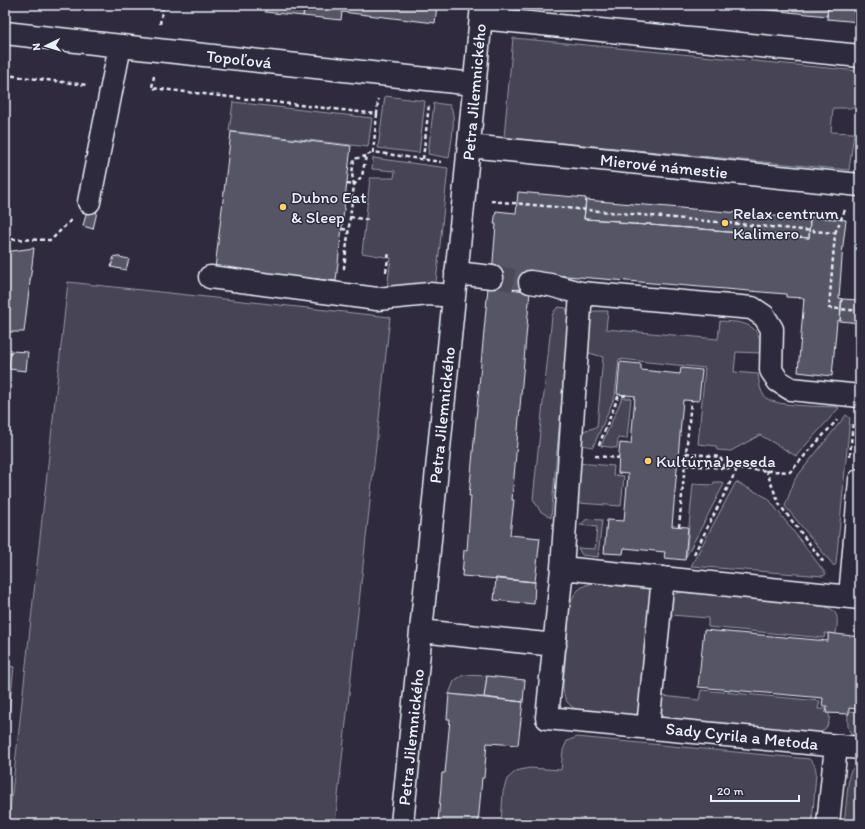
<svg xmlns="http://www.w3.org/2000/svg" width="865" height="829" font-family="Itim,sans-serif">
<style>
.green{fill:#464455;stroke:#979aa6}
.building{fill:#575565;stroke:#e8f1f8}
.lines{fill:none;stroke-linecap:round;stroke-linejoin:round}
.minor-tunnel{stroke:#4b4859;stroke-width:22;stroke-dasharray:22 11;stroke-linecap:butt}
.minor-casing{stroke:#e8f1f8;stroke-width:25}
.path{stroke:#e8f1f8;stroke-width:2.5;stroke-dasharray:4 3;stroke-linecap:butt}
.minor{stroke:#2f2a3d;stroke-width:22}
.poi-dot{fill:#ffd166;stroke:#2f2a3d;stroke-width:1.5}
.labels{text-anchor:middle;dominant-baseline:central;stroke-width:3;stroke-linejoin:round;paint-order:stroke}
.street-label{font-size:17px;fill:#e8f1f8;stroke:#2f2a3d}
.poi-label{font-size:17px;fill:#e8f1f8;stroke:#2f2a3d;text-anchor:start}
</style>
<rect width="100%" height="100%" fill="#2f2a3d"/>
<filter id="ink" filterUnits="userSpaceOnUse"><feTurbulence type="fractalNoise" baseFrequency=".025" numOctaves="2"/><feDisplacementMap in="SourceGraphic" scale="8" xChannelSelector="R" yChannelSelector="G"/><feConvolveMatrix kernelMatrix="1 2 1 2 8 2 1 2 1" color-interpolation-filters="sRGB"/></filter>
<g filter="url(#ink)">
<path class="green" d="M 513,38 L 859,71 L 855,108 L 833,108 L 831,132 L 854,133 L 849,170 L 509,138 L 504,137 Z
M 385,96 L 425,101 L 419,153 L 378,148 Z
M 233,102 L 372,118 L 368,147 L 229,131 Z
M 434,103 L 450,105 C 457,116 451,144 449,158 L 428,154 Z
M 373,158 L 448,168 L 436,283 L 423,286 L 387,288 L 391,258 L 362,253 L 370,178 L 394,178 L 395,171 L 372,169 Z
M 68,282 L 390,317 L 335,824 L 46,824 L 9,820 Z
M 559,307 L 566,308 L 569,318 L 551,518 L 540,511 L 533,499 L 552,316 L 555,310 Z
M 594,311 L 608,311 L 606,329 L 718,339 L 720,321 C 736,322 755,321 760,340 C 761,344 760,349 760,353 L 736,352 L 734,372 L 758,374 C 759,382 760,392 766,398 C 777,407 822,406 837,407 L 839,408 L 796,456 L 760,435 L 731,451 L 717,450 L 716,446 L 698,444 L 705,368 L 619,359 L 615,396 L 593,447 L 581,445 L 579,432 L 597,427 L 603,357 L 586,352 L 589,316 Z
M 622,398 L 631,398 L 627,439 L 618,438 L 617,448 L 601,446 Z
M 846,415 L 850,418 L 836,564 L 834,566 L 785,506 L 795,479 Z
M 578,463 L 614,466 L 613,475 L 624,476 L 621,506 L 578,503 L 574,500 Z
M 714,482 L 722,482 L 724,484 L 686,557 L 693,484 L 713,485 Z
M 736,482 L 768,498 L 826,574 L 823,576 L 691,566 Z
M 587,519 L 602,520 L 598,557 L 582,555 L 578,548 L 595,549 L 597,527 L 580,525 Z
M 594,583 L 643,588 L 648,589 L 651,592 L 641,711 L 636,714 L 630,716 C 620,715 609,714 598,713 C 579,711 563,710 563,685 L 570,606 C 573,593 580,585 594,583 Z
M 682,592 L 823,606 C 840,610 838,619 836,634 L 825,633 L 824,638 L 708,627 L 708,618 L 671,615 L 662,696 L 699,700 L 701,690 L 820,701 L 818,709 L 827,709 C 833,718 827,733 816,733 L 670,720 L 664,718 L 660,715 L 671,596 L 677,593 Z
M 860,617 L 860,637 L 854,636 L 858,621 Z
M 5,665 L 14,667 L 5,748 Z
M 463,675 L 487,676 L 484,697 L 449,694 L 454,681 Z
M 860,705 L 860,738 C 845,734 848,724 848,711 L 859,712 Z
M 577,737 L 809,759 C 814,763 816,766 816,773 L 812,824 L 501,824 L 503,792 L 507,779 L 516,771 L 529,768 L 561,770 L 563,750 L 567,741 Z
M 858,765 L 860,765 L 860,824 L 844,824 L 849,776 C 850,771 853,767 858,765 Z"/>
<path class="building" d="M 266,5 L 305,5 L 303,16 L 265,12 Z
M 305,5 L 437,5 L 435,23 L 342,12 L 341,20 L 303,16 Z
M 721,5 L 828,5 L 827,16 Z
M 828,5 L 860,5 L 860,22 L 827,19 Z
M 231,132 L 351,146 L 336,281 L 215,268 Z
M 518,192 L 586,198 L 584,219 L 619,221 L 618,223 L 646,225 L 646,224 L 651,224 L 650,225 L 714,230 L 714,231 L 742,233 L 742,232 L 747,232 L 746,234 L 774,236 L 774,235 L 809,238 L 810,217 L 846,220 L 843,245 L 839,298 L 842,299 L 841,302 L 840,321 L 837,321 L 832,376 L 798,372 L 804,298 L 786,297 L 786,294 L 530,273 L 529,291 L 491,287 L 496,224 L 494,224 L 496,211 L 516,213 Z
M 586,200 L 810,219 L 809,238 L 774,235 L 774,236 L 746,234 L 747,232 L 742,232 L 742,233 L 714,231 L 714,230 L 650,225 L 651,224 L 646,224 L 646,225 L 618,223 L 619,221 L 584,219 Z
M 87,210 L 97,212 L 93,229 L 83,226 Z
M 34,248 L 24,332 L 5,332 L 5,252 Z
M 114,256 L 129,259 L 126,270 L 111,267 Z
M 488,287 L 530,291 L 512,500 L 514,500 L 510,535 L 540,538 L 535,582 L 462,576 L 464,550 L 467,550 L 471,496 L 469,496 Z
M 842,299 L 860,300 L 860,323 L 840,321 Z
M 11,351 L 28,352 L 26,371 L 9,369 Z
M 620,362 L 641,364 L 641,370 L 680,374 L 681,368 L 702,370 L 699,401 L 683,400 L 672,526 L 688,527 L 685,560 L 664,558 L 665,552 L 624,548 L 623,554 L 604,553 L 607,520 L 624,521 L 628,474 L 618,473 L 619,452 L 620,443 L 631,444 L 635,396 L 617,394 Z
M 496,578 L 535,582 L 534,604 L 494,600 Z
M 704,630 L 828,641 L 828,633 L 860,637 L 860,703 L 857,702 L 856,709 L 849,708 L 849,714 L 826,713 L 827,706 L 822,706 L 823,698 L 698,687 Z
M 487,676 L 525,680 L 523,702 L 484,697 Z
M 449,694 L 523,702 L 518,745 L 487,743 L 484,778 L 482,778 L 478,824 L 438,824 L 442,773 L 445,773 L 450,719 L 447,719 Z"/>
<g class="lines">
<path class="minor-tunnel" d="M 492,277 L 530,282"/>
<g class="minor-casing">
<path id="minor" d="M 481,18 L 860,56
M 5,33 L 157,50 L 474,84
M 469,146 L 860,185
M 89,202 L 120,46
M 456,273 L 492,277
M 210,277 L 377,299 L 429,294 L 454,296
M 530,282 L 550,285 L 581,293 L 752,308 L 764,316 L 772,329 L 771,370 L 778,381 L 791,389 L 860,396
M 562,568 L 581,293
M 850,597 L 860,480
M 860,598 L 562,568 L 547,718 L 860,748
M 421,631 L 555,645
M 648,727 L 663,578
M 402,824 L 467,165 L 482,5
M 828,824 L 836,746"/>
</g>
<path class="path" d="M 814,5 L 854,9 L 855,5
M 854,10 L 859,30
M 160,24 L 163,5
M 5,75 L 87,85
M 154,76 L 152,88 L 377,114 L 378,99
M 377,114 L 373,152 L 441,162
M 423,159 L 429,104
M 858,159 L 860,131
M 347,184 L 354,185 L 352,174 L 354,159 L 366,156
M 491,201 L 835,233 L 829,308 L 860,311
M 350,217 L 369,220
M 342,229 L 349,230
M 835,233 L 845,210
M 5,239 L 51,240 L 71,220
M 345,268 L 344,268 L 354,185 L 362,176 L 366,156 L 373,152
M 386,272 L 389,252
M 599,445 L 618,397 L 626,395
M 686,453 L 720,457 L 725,468
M 595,456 L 619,458
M 850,456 L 853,421
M 685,465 L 737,469
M 766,470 L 779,504 L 825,564
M 679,527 L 691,401
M 694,554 L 737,469 L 790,472 L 837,420"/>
<use href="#minor" class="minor"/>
</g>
</g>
<g class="poi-dot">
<circle cx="283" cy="207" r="4"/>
<circle cx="725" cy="223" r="4"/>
<circle cx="648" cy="461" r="4"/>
</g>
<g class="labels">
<g class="street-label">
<text transform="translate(239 59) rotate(6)">Topoľová</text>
<text transform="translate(474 92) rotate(-85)">Petra Jilemnického</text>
<text transform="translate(664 166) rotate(6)">Mierové námestie</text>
<text transform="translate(442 415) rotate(-84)">Petra Jilemnického</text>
<text transform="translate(742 736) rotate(6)">Sady Cyrila a Metoda</text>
<text transform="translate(411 737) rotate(-84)">Petra Jilemnického</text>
</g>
<g class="poi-label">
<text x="291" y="197">Dubno Eat<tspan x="291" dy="20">&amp; Sleep</tspan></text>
<text x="733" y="213">Relax centrum<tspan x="733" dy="20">Kalimero</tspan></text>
<text x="656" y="461">Kultúrna beseda</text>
</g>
</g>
<rect width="865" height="829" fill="none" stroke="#2f2a3d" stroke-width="20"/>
<rect x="10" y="10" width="845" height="809" fill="none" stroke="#e8f1f8" stroke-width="1.5" filter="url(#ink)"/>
<g transform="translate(46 46) rotate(265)" stroke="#2f2a3d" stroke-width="3" paint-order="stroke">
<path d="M0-3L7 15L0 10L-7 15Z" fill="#e8f1f8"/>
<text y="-6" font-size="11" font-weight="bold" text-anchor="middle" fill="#e8f1f8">N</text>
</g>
<path d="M711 795v6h88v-6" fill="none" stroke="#e8f1f8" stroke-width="2"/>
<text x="717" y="795" font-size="12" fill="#e8f1f8" stroke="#2f2a3d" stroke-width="3" paint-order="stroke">20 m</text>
</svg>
